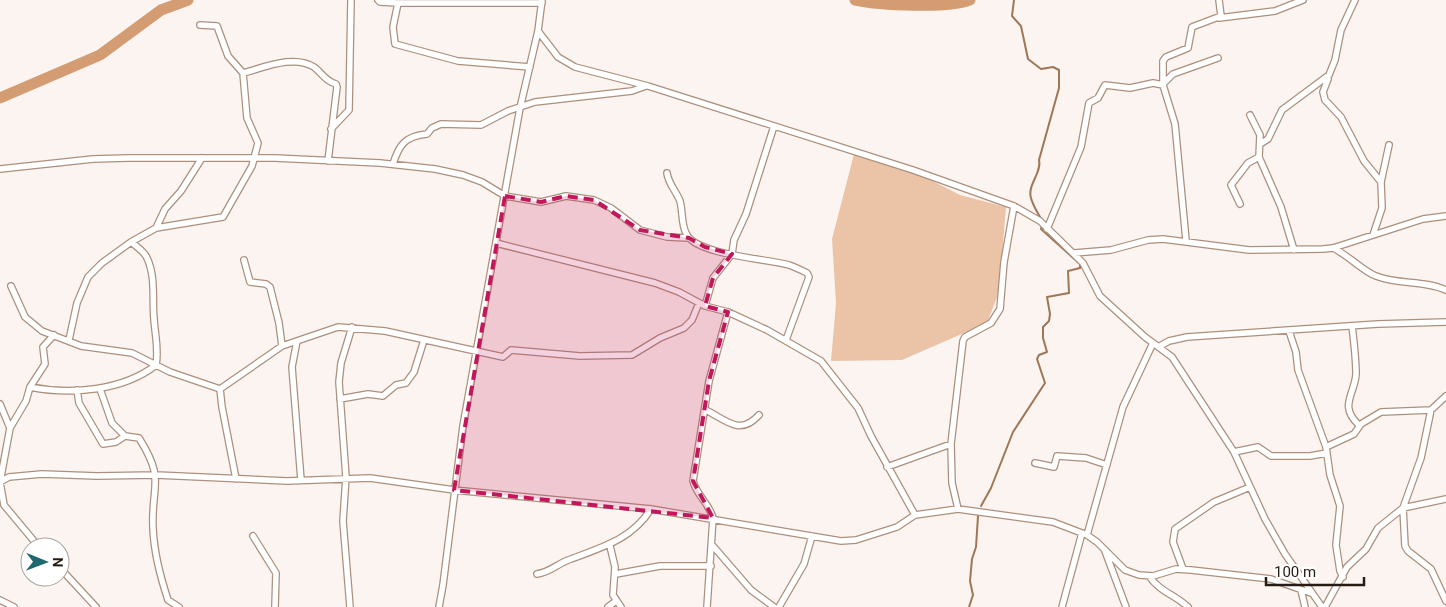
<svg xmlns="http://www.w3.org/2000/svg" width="1446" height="607" font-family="Roboto,sans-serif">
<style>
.green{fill:#ebc4a8}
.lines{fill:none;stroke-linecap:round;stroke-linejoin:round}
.stream{stroke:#9f7656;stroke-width:2}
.river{stroke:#d39c73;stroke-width:11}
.minor-casing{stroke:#ac907d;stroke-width:8}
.minor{stroke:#fff;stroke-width:5.5}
.marked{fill:#c2185b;fill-opacity:0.2;stroke:#c2185b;stroke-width:4;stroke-dasharray:10 6;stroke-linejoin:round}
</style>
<rect width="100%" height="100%" fill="#fbf4f0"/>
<path class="green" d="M 854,154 L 923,176 L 960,195 L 1006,207 L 999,292 L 987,323 L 902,360 L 831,361 L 836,303 L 832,239 Z"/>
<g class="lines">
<path class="stream" d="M 882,0 L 883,3
M 1014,0 L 1012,16 L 1021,26 L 1028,59 L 1041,69 L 1053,67 L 1059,70 L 1059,88 L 1039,160 C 1042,173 1027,185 1031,198 C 1033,206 1038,213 1041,219
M 981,506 L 991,488 L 1013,432 L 1045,383 L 1037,359 L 1039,355 L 1047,352 L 1043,338 L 1043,327 L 1049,321 L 1050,314 L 1047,297 L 1069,293 L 1068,271 L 1080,268 L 1080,264 L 1041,229 L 1042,225
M 969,607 L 973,595 L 970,581 L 972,559 L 976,547 L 978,516"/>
<path class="river" d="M 855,0 C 879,5 949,9 970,0
M 0,98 L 100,55 L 161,10 L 188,0"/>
<g class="minor-casing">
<path id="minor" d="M 378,0 L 380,2 L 398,3 L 542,3
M 398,3 L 393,27 L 395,44 L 458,61 L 530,67
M 1219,18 L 1275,11 L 1303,0
M 200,25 L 217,26 L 228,56 L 243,73
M 538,31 L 558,57 L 575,67 L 648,86 L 913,170 L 1014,206 L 1040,221 L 1083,263 L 1100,296 L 1145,337 L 1172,357 L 1234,452 L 1265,519 L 1285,554 L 1322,607
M 1328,79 L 1323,92 L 1325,100 L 1341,117 L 1364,161 L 1381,182
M 1164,83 L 1173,74 L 1218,58
M 1250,115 L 1260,135 L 1259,157 L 1281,207 L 1294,250
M 331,129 L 349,110 L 351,0
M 1260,144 L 1268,139 L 1282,110 L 1329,75 L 1335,60 L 1341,30 L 1355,0
M 393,164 C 399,145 405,136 427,134 L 432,128 L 441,124 L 481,125 L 508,111 L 535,102 L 632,91 L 646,86
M 0,169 L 93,159 L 128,158 L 275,158 L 380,163 L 435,169 L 463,175 L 482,182 L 505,196 L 541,202 L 566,196 L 594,200 L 611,208 L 640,230 L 667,237 L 689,238
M 667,173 C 668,183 676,191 680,201 C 683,212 681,226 687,235 C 698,255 768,259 789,265 C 795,267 801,270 807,273 L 809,277 L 786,340
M 1240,204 L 1231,185 L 1248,163 L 1259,157
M 156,228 L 223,217 L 252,166 L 258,143 L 247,118 L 243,73 C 263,68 294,54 314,67 C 322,73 325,81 336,84 L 337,87 L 328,161
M 1047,229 L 1081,147 L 1089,103 L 1098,98 L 1105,85 L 1130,88 L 1153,83 L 1163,85
M 1373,235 L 1382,208 L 1381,182 L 1389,145
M 1186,240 L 1175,124 L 1163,85 L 1163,61 L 1166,57 L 1188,48 L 1192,27 L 1221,16 L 1219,0
M 496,243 L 655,283 L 679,292 L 705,306 L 728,312 L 767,330 L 821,361 L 858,408 L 871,436 L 915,515
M 1333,248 C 1348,255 1364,272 1376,276 C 1399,285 1424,280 1446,290
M 1074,253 L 1111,250 L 1148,240 L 1163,239 L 1249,250 L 1323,249 L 1333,248 L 1423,219 L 1446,216
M 244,260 L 250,282 L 266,284 L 270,287 L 279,323 L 282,346
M 11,286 L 25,317 L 42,331 L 81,346 L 132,353 L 170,372 L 220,389
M 705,306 L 713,278 L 732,254 L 734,240 L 746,214 L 774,126
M 1352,326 C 1354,342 1356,358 1356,374 C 1355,394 1338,406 1359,425
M 1289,331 L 1296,352 L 1298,370 L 1326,447 L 1330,475 L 1340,506 L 1336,545 L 1340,571 L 1343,577
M 69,340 L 77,303 L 88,277 L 102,263 L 131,242 L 156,228 L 165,209 L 181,191 L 202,158
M 297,341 L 292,367 L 301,480
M 1160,346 L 1169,341 L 1187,337 L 1378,324 L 1446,322
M 30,387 C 70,395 123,391 156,365 C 159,349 155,335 154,319 C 152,299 156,277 147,258 C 144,251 137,247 131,242
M 100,389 L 112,423 L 125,436 L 139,438 C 166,481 151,484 153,528 C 154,554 160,576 168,600 L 179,607
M 220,389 L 282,346 L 338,327 L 385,331 L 503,357 L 511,350 L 580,356 L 632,355 L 660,338 L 684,328 L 692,320 L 699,303
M 220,389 L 222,407 L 236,479
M 77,390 L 79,403 L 103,444 L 116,442 L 125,436
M 340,399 L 368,394 L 383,396 L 396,385 L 406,383 L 414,372 L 424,340
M 0,404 L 10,428
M 706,410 C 727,421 740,436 759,415
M 1326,447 L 1354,434 L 1361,424 L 1381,412 L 1431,410
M 1234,452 L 1258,447 L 1271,456 L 1310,456 L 1327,453
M 1035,463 L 1054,467 L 1057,456 L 1086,458 L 1107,465
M 887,467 L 951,444
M 0,482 L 9,477 L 42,474 L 97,476 L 156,475 L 287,481 L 370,478 L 454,490 L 651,509 L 841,541 L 856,540 L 897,527 L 915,515 L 958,509 L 1053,522 L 1087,535 L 1097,542 L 1125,570 L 1139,575 L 1153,576 L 1176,569 L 1191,570 L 1271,579 L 1311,593
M 1446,499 L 1403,508 L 1405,546 L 1408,551 L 1431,569 L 1446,601
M 958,509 L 952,483 L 951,444 L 963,341 L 965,337 L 991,323 L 1000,309 L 1004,262 L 1014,206
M 1087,535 L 1123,407 L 1153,343
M 253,536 L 276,573 L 275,607
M 610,546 L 615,567 L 613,595 L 621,607
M 713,546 L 751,590 L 774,607
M 39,547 L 4,505 L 0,482 L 10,428 L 26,401 L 30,387 L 45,364 L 43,347 L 54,335
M 1105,551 L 1126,607
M 60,568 L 96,607
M 1183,569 L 1173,542 L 1175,529 L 1214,502 L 1250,487
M 537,574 C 551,572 558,563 571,559 C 603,547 632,539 651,509
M 616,574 L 660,566 L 711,566
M 1149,576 C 1159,591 1175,595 1188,607
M 1301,590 L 1305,607
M 0,600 L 14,607
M 350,607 L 343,521 L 346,477 L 339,382 L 341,363 L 352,327
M 439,607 L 443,585 L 463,426 L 520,108 L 538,31 L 542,0
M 608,607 L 616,601
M 707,607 L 713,518 C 709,503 697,496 693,481 L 709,381 L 728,312
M 779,607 L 804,564 L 812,536
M 1062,607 L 1082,533
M 1325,607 L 1347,567 L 1366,549 L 1378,528 L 1403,508 L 1421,458 L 1431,410 L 1446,396"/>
</g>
<use href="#minor" class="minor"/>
</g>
<path class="marked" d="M 505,196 L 541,202 L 566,196 L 594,200 L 640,230 L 689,238 L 705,247 L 732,254 L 713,278 L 705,306 L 728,312 L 709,381 L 693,481 L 713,518 L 454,490 Z"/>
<g transform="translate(45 562) rotate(91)"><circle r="24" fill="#ffffff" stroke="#a8a4a1"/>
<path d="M0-4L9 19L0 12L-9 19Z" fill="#1d6871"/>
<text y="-8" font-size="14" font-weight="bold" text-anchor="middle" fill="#261c14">N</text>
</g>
<path d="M1266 577v8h98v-8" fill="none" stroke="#261c14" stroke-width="2.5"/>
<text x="1274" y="577" font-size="15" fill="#261c14" stroke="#ffffff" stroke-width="4" paint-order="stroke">100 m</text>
</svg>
